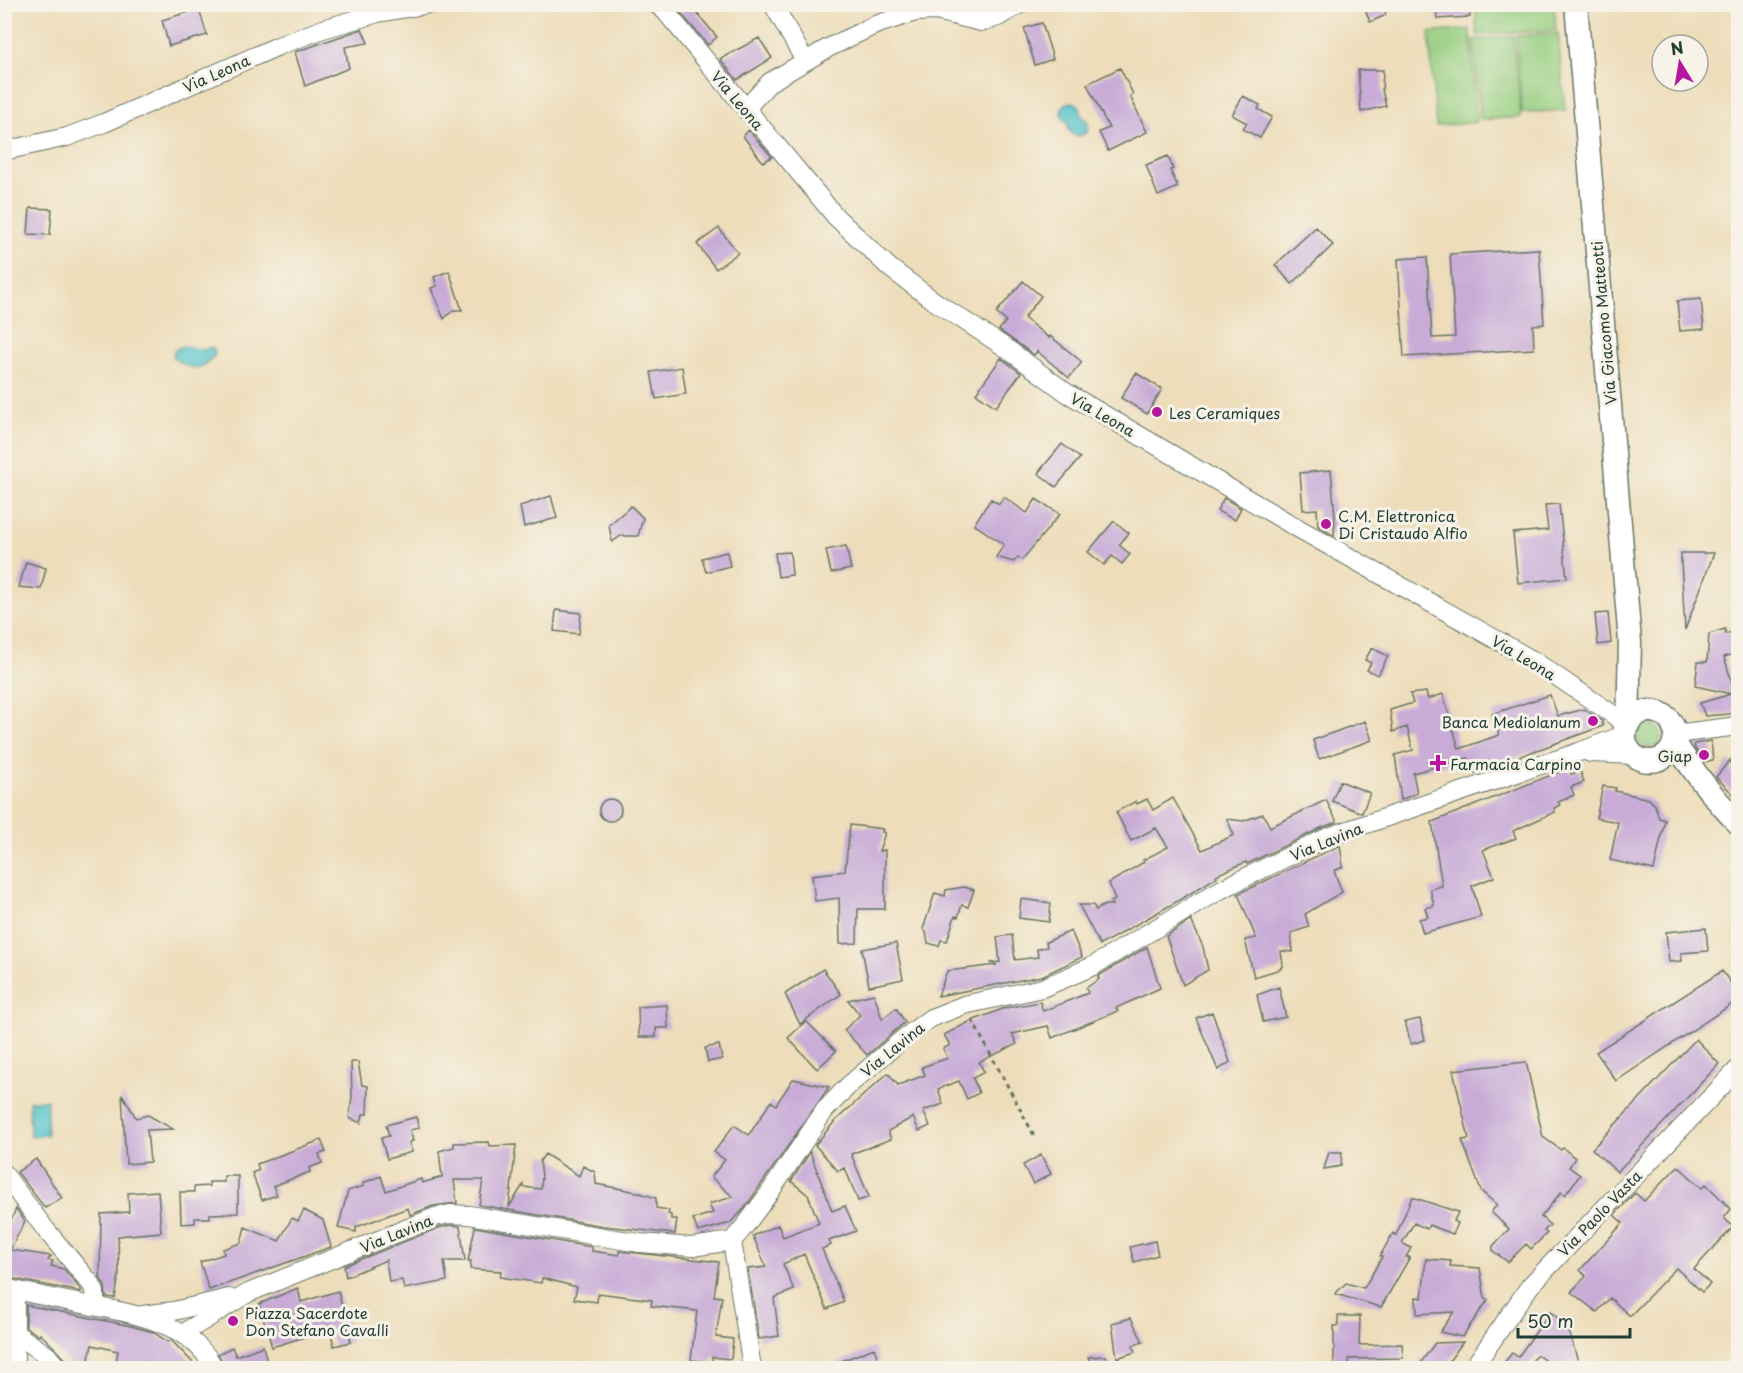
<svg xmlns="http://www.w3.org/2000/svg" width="1743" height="1373" font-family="'Playpen Sans',sans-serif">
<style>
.green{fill:#96ce80;stroke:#5a865a;stroke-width:1.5}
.water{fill:#56c4cb;stroke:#3a8080;stroke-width:1.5}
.building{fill:#c8acd7}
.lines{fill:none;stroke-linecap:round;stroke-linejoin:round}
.minor-casing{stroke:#677563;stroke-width:20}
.major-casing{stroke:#677563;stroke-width:25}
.path{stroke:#677563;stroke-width:3;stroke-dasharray:4.5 4.5;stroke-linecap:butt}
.minor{stroke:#fff;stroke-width:18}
.major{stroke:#fff;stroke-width:22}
.poi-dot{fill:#b5179e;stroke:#f7f3e8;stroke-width:2}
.labels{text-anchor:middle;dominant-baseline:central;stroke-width:6;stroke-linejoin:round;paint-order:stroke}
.street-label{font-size:15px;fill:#1f3d34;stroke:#f7f3e8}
.poi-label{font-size:15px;fill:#1f3d34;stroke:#f7f3e8;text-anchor:start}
</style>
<rect width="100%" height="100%" fill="#f7f3e8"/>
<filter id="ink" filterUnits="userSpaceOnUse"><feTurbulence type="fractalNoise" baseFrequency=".0167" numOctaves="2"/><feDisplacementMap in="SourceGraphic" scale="12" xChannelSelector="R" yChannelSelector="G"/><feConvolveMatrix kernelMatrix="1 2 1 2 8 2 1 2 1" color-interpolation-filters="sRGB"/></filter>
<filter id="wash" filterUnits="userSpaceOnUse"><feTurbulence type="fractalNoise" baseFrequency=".008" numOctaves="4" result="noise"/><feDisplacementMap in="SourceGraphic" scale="24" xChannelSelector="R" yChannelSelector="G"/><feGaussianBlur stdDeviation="1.35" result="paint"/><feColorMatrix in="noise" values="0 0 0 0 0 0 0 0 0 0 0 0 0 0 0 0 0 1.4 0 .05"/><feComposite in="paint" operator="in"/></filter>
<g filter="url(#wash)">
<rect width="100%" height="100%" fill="#edddba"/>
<path class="green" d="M 1475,5 L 1554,5 L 1556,30 L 1477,35 Z
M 1470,29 L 1477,122 L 1436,126 L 1429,33 Z
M 1558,33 L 1565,110 L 1522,113 L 1516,36 Z
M 1513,36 L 1521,117 L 1481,120 L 1473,40 Z
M1637 736a12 12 0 1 1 24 0a12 12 0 1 1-24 0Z"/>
<path class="water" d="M 1071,102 C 1083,104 1078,109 1082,116 C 1084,119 1086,120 1088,122 L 1088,131 L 1080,136 L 1073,135 L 1068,129 L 1068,122 L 1063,119 L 1061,111 L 1065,104 Z
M 184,346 L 204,350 L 211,347 L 215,350 L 214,357 C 208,359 208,363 202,366 C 193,372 179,362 173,357 L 175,350 Z
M 47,1100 L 47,1135 L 30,1136 L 29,1101 Z"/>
<g id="blocks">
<path class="building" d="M 1363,4 L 1383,4 L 1386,15 L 1370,22 Z
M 1436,4 L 1469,4 L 1470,17 L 1437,19 Z
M 690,5 L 717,37 L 708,45 L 680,12 Z
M 199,9 L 207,35 L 169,46 L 162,20 Z
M 1042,23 L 1053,59 L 1035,65 L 1024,28 Z
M 362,29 L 368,43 L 345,47 L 349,68 L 305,86 L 295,52 Z
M 759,38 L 772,58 L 737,80 L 720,59 Z
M 1120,68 L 1133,94 L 1130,96 L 1147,132 L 1108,151 L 1099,132 L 1109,128 L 1087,84 Z
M 1358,70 L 1383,70 L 1382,90 L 1386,106 L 1361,112 Z
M 1243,96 L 1260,105 L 1258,109 L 1272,117 L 1260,138 L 1243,129 L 1247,123 L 1232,115 Z
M 749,130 L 772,157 L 763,162 L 743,136 Z
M 1168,156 L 1173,169 L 1170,170 L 1178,187 L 1158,196 L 1146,165 Z
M 30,208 L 52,209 L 50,235 L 28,234 Z
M 1316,227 L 1333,245 L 1292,284 L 1275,265 Z
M 719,228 L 738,253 L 716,269 L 697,244 Z
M 1539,249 L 1544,324 L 1533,325 L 1534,349 L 1404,357 L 1398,259 L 1427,257 L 1432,338 L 1455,337 L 1450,254 Z
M 449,271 L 462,310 L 453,310 L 444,319 L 431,288 L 437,286 L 434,277 Z
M 1023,281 L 1041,296 L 1024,318 L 1049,338 L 1050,336 L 1082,362 L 1069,378 L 1037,351 L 1034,355 L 999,330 L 1006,321 L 996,313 Z
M 1701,299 L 1704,329 L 1680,331 L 1677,301 Z
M 1001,358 L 1021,373 L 996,407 L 976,393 Z
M 682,367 L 686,394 L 656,399 L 651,372 Z
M 1136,373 L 1162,389 L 1147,414 L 1121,398 Z
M 1062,444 L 1080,458 L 1056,487 L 1038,473 Z
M 1331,470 L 1335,518 L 1334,536 L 1318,526 L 1317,509 L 1303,510 L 1300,473 Z
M 551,496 L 557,518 L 524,527 L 520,506 Z
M 1004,497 L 1027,513 L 1036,499 L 1060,514 L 1022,560 L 1018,557 L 1014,562 L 996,557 L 1004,545 L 974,524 L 991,499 L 999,504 Z
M 1224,498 L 1241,508 L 1235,520 L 1217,511 Z
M 1559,504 L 1567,578 L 1518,583 L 1513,533 L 1548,530 L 1545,505 Z
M 631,506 L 643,518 L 638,536 L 621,536 L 612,542 L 609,525 Z
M 1114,521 L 1129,533 L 1119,545 L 1130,554 L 1122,564 L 1112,556 L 1104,565 L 1088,552 Z
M 846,546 L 851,569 L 831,573 L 826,550 Z
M 727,552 L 730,566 L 706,572 L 702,558 Z
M 790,552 L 792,575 L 778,577 L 775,553 Z
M 1681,553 L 1714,553 L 1685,630 L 1681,561 Z
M 26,562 L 46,568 L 41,589 L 19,587 Z
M 556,610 L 581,613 L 579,634 L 554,631 Z
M 1608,613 L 1611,643 L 1598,645 L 1595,614 Z
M 1725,629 L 1726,634 L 1738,630 L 1738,653 L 1724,657 L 1738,701 L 1738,711 L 1729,714 L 1705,716 L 1700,703 L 1731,694 L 1695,686 L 1698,662 L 1707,662 L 1709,634 Z
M 1372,648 L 1388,656 L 1378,675 L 1367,670 L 1371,663 L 1365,660 Z
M 1426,692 L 1428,699 L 1443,694 L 1459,749 L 1499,735 L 1492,714 L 1550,695 L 1558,716 L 1584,709 L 1602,721 L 1603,726 L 1474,773 L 1468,758 L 1413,773 L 1417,793 L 1401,800 L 1395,755 L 1413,750 L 1407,727 L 1393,732 L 1390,710 L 1413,703 L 1410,694 Z
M 1365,721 L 1372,740 L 1319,759 L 1313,740 Z
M 1711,741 L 1713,760 L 1704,762 L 1695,749 L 1694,744 Z
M 1730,760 L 1738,797 L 1738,799 L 1716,777 Z
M 1569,768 L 1571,774 L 1580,771 L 1584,782 L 1571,787 L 1574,795 L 1558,802 L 1560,805 L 1554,808 L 1555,812 L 1513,831 L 1516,838 L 1483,850 L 1494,877 L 1472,886 L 1481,917 L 1423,933 L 1419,919 L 1428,917 L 1425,908 L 1434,906 L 1430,889 L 1442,886 L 1432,822 Z
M 1340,781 L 1370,793 L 1362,813 L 1332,801 Z
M 1603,786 L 1616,788 L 1615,791 L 1649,799 L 1655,805 L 1659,818 L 1665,820 L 1654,870 L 1610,860 L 1618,822 L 1596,818 Z
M 1173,798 L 1202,850 L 1234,835 L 1227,819 L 1243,821 L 1263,814 L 1270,827 L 1326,800 L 1337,822 L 1323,827 L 1247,864 L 1246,862 L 1216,875 L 1217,877 L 1183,898 L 1100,945 L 1079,905 L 1093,905 L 1096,910 L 1105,905 L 1112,905 L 1111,902 L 1115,900 L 1109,883 L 1144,862 L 1143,860 L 1168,847 L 1156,828 L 1131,841 L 1116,812 L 1136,801 L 1137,804 L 1147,799 L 1153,810 Z
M599 810a11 11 0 1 1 22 0a11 11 0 1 1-22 0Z
M 850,825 L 883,829 L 882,832 L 885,833 L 879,851 L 885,850 L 885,909 L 858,909 L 857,943 L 840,944 L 839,898 L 815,901 L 812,875 L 845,871 Z
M 1340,845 L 1343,867 L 1334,871 L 1342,892 L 1305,914 L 1309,927 L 1291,933 L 1293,952 L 1281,951 L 1283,966 L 1281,967 L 1281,969 L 1254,977 L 1245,940 L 1256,938 L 1238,894 Z
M 964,887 L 974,890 L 968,907 L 962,905 L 958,917 L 955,916 L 947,941 L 941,940 L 939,946 L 928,943 L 926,932 L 923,929 L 935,893 L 945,896 L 946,890 Z
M 1021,899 L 1051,903 L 1049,922 L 1019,918 Z
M 1191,920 L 1203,947 L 1208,970 L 1183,985 L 1166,936 Z
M 1706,928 L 1708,951 L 1681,953 L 1682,961 L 1669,962 L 1666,932 Z
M 1071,931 L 1082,957 L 1042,976 L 938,996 L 947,971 L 997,965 L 990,963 L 1000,962 L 997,937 L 1012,935 L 1015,960 L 1038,957 L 1037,949 L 1047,947 L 1046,942 Z
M 896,943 L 903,979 L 869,986 L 862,949 Z
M 1147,947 L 1160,988 L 1116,1008 L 1118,1011 L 1052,1038 L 1048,1026 L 1012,1034 L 1017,1044 L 979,1062 L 984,1072 L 973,1078 L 979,1093 L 967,1099 L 959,1081 L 938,1089 L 943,1104 L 923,1111 L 930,1126 L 919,1131 L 913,1117 L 888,1131 L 891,1139 L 851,1154 L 869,1197 L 858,1201 L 845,1168 L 838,1171 L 815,1145 L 835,1121 L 888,1073 L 898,1085 L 925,1075 L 922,1067 L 948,1058 L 943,1049 L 950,1045 L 944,1035 L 969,1022 L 1005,1008 L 1040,1002 L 1043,1011 L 1088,993 L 1086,988 L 1099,979 L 1098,976 Z
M 823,969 L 841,994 L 800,1024 L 785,994 Z
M 1722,971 L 1738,993 L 1738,1000 L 1616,1081 L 1596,1052 Z
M 1279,987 L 1286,1017 L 1263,1022 L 1257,995 Z
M 874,994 L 882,1019 L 896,1008 L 905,1022 L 867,1055 L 844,1030 L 860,1015 L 848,1000 Z
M 667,1005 L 668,1028 L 656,1028 L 656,1037 L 639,1037 L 638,1007 Z
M 1212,1012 L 1230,1062 L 1218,1070 L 1196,1018 Z
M 1420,1019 L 1425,1040 L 1411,1044 L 1405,1022 Z
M 806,1021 L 836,1051 L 817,1069 L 788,1038 Z
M 1696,1039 L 1719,1064 L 1617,1172 L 1592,1149 Z
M 719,1045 L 722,1059 L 708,1062 L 705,1048 Z
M 351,1062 L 358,1062 L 362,1085 L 368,1086 L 367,1114 L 363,1114 L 361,1123 L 349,1118 L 352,1097 Z
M 1526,1062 L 1543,1137 L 1561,1150 L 1563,1148 L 1575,1158 L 1569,1167 L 1580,1175 L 1565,1195 L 1561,1192 L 1541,1217 L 1550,1225 L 1544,1231 L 1547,1233 L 1531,1249 L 1526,1244 L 1508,1262 L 1493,1251 L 1493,1246 L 1509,1229 L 1491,1212 L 1497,1205 L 1481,1191 L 1462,1140 L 1469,1139 L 1453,1070 Z
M 793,1079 L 829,1087 L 744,1209 L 730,1223 L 698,1232 L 693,1219 L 713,1213 L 709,1204 L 733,1197 L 711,1177 L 725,1160 L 714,1152 L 734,1125 L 749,1135 L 771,1101 L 776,1105 Z
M 122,1094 L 136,1118 L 148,1115 L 173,1129 L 147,1130 L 150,1162 L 126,1164 Z
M 416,1117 L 419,1128 L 410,1130 L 413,1141 L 409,1142 L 412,1152 L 387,1159 L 381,1138 L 389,1136 L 386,1125 Z
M 321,1140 L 326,1152 L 319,1154 L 322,1163 L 309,1168 L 310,1172 L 273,1186 L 277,1195 L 262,1200 L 252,1173 L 259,1170 L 257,1164 Z
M 489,1142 L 490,1146 L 516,1145 L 509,1207 L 523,1185 L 523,1187 L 541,1189 L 542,1176 L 540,1161 L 545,1154 L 579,1176 L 583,1166 L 595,1172 L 596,1184 L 637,1192 L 656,1198 L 656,1208 L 669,1210 L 668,1214 L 671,1215 L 671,1219 L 677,1219 L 675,1234 L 604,1226 L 479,1205 L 483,1180 L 454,1180 L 457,1203 L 433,1206 L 410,1215 L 408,1208 L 356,1227 L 356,1232 L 338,1228 L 348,1191 L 364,1186 L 363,1183 L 381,1176 L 386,1191 L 421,1179 L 422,1183 L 442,1177 L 439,1151 L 454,1147 L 454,1143 Z
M 810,1152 L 832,1211 L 845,1206 L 856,1231 L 829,1241 L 831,1245 L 822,1249 L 844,1302 L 827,1309 L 804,1254 L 783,1264 L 794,1290 L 774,1298 L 779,1336 L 759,1339 L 748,1269 L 766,1267 L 753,1236 L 778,1225 L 783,1237 L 819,1223 L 808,1195 L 791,1181 Z
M 1329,1152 L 1342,1152 L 1341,1166 L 1324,1169 Z
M 1041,1155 L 1051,1174 L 1033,1184 L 1023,1165 Z
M 36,1159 L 62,1198 L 45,1208 L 17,1172 Z
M 1678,1166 L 1702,1188 L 1706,1184 L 1731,1209 L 1724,1218 L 1733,1227 L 1694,1269 L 1710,1284 L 1702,1292 L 1676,1268 L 1630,1316 L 1610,1298 L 1597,1312 L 1571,1292 L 1586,1276 L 1580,1270 L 1623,1223 L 1614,1215 L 1635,1193 L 1644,1201 Z
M 224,1176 L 238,1176 L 238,1213 L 210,1214 L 210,1218 L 195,1218 L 195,1223 L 181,1224 L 180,1192 L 194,1192 L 194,1187 L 209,1186 L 209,1182 L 224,1182 Z
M 158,1191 L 161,1232 L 118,1236 L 119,1275 L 115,1298 L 106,1297 L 105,1287 L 100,1277 L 101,1214 L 129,1212 L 128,1193 Z
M 1412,1197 L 1458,1212 L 1454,1221 L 1458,1223 L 1453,1234 L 1429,1225 L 1427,1229 L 1414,1223 L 1402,1243 L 1411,1248 L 1406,1257 L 1410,1257 L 1381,1307 L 1335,1294 L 1346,1283 L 1364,1288 L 1382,1257 L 1380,1256 L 1393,1233 L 1396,1235 Z
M 16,1209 L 25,1221 L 10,1250 L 51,1256 L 48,1260 L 53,1261 L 51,1266 L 64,1269 L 81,1290 L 81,1292 L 4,1277 L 4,1222 L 9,1224 Z
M 304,1210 L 323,1220 L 331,1247 L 209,1290 L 200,1262 L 224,1254 L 223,1249 L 241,1243 L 245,1227 L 279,1241 L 292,1218 L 298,1221 Z
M 451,1225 L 460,1226 L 465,1261 L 444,1261 L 447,1281 L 404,1289 L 402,1280 L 389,1282 L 386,1260 L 346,1277 L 344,1266 L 438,1228 Z
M 475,1227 L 574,1244 L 592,1247 L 592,1251 L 605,1253 L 619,1255 L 619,1251 L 719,1262 L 714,1296 L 722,1297 L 716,1337 L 733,1339 L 731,1359 L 712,1357 L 712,1362 L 691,1360 L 697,1311 L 651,1306 L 652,1300 L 598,1293 L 597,1302 L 574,1299 L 577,1287 L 542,1278 L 541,1283 L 500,1277 L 501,1271 L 470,1269 L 471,1261 L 468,1261 Z
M 1155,1241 L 1158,1255 L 1134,1262 L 1130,1247 Z
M 1426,1259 L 1451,1261 L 1450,1266 L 1480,1268 L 1485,1298 L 1488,1300 L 1462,1337 L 1440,1332 L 1454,1312 L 1417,1314 L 1416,1297 L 1422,1298 Z
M 298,1288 L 301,1302 L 338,1291 L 351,1342 L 334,1346 L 329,1326 L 307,1332 L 308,1336 L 272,1347 L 259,1304 Z
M 26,1305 L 131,1326 L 153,1332 L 168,1342 L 171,1340 L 198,1368 L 151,1368 L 143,1361 L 131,1368 L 115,1368 L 118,1351 L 92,1345 L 87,1368 L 69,1368 L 67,1361 L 56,1349 L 40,1334 L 39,1336 L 26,1327 Z
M 1550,1312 L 1567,1325 L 1578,1361 L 1572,1368 L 1556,1368 L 1537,1355 L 1529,1365 L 1534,1368 L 1500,1368 L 1512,1353 L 1518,1357 Z
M 1338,1316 L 1360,1316 L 1359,1345 L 1402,1344 L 1403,1358 L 1349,1359 L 1349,1368 L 1334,1368 L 1334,1326 L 1338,1326 Z
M 1131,1318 L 1143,1342 L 1133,1345 L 1135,1352 L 1117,1358 L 1112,1323 Z
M 1463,1342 L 1444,1368 L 1417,1368 L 1435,1343 Z
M 263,1346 L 268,1366 L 262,1368 L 225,1368 L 218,1354 L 232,1347 L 236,1356 Z
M 874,1348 L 879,1361 L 859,1368 L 824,1368 Z
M 1106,1356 L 1111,1368 L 1093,1368 L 1088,1357 Z"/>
</g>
</g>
<g filter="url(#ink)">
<use href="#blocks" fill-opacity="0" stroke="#677563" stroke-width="1.5"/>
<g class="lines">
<g class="minor-casing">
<path id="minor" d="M 656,4 L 665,11 L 836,217 L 890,268 L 934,301 L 1006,348 L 1067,393 L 1287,522 L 1534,661 L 1615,716 L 1627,729
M 773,4 L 805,61
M 747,111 L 749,105 L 770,82 L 828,48 L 875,25 L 916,12 L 936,11 L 981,22 L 998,17 L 1020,4
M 4,151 L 67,137 L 104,123 L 278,46 L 323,29 L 378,13 L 430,4
M 1675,734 L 1738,726
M 1590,753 L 1634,755
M 4,1174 L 46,1230 L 91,1284 L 95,1292 L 95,1306
M 732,1241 L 752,1368
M 4,1288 C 30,1293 56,1299 82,1304 C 127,1312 192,1322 214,1368
M 142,1315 L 174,1311 L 229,1298
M 15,1333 L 48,1356 L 58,1368
M 185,1335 L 190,1329 L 248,1293 L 435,1217 L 450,1214 L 469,1215 L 640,1243 L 692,1247 L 732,1241 L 745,1226 L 770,1192 L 825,1110 L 849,1085 L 904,1038 L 931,1018 L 964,1005 L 1042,988 L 1068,977 L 1093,966 L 1220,890 L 1328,837 L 1579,752 L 1626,734
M 15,1368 L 15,1291
M 1473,1368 L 1530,1286 L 1738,1069"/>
</g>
<g class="major-casing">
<path id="major" d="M 1576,4 L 1630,642 L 1628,725
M1625 736a25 25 0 1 1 50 0a25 25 0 1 1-50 0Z
M 1674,742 C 1694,772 1713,798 1738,823"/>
</g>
<path class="path" d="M 972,1020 L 1035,1137"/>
<use href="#minor" class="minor"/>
<use href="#major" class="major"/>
</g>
</g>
<g class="poi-dot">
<circle cx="1157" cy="412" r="6"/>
<circle cx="1326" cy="524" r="6"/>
<circle cx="1593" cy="721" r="6"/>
<circle cx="1704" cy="755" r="6"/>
<path d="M1435 754h6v6h6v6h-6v6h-6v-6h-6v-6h6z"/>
<circle cx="233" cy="1321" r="6"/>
</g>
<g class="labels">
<g class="street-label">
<text transform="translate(216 73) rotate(-24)">Via Leona</text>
<text transform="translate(738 100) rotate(50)">Via Leona</text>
<text transform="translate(1603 323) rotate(-95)">Via Giacomo Matteotti</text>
<text transform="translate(1103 414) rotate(30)">Via Leona</text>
<text transform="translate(1524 657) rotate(31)">Via Leona</text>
<text transform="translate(1326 841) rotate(-22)">Via Lavina</text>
<text transform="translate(892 1049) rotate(-39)">Via Lavina</text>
<text transform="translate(1599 1213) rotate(-46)">Via Paolo Vasta</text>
<text transform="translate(396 1233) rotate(-22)">Via Lavina</text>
</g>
<g class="poi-label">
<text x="1169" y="412">Les Ceramiques</text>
<text x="1338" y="515">C.M. Elettronica<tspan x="1338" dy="17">Di Cristaudo Alfio</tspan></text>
<text x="1581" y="721" text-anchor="end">Banca Mediolanum</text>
<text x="1692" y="755" text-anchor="end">Giap</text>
<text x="1450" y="763">Farmacia Carpino</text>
<text x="245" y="1312">Piazza Sacerdote<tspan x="245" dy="17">Don Stefano Cavalli</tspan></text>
</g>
</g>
<rect width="1743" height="1373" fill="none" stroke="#f7f3e8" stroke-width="24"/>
<g transform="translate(1680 63) rotate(349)"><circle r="28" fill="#f7f3e8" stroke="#a1aaa0" stroke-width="1.5"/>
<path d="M0-4.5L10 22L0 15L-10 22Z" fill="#b5179e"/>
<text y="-9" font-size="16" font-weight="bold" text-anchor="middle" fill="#1f3d34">N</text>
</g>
<path d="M1518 1328v9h112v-9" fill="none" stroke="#1f3d34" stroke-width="3"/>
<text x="1527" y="1328" font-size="18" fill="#1f3d34" stroke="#f7f3e8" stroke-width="4.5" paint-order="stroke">50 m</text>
</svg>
